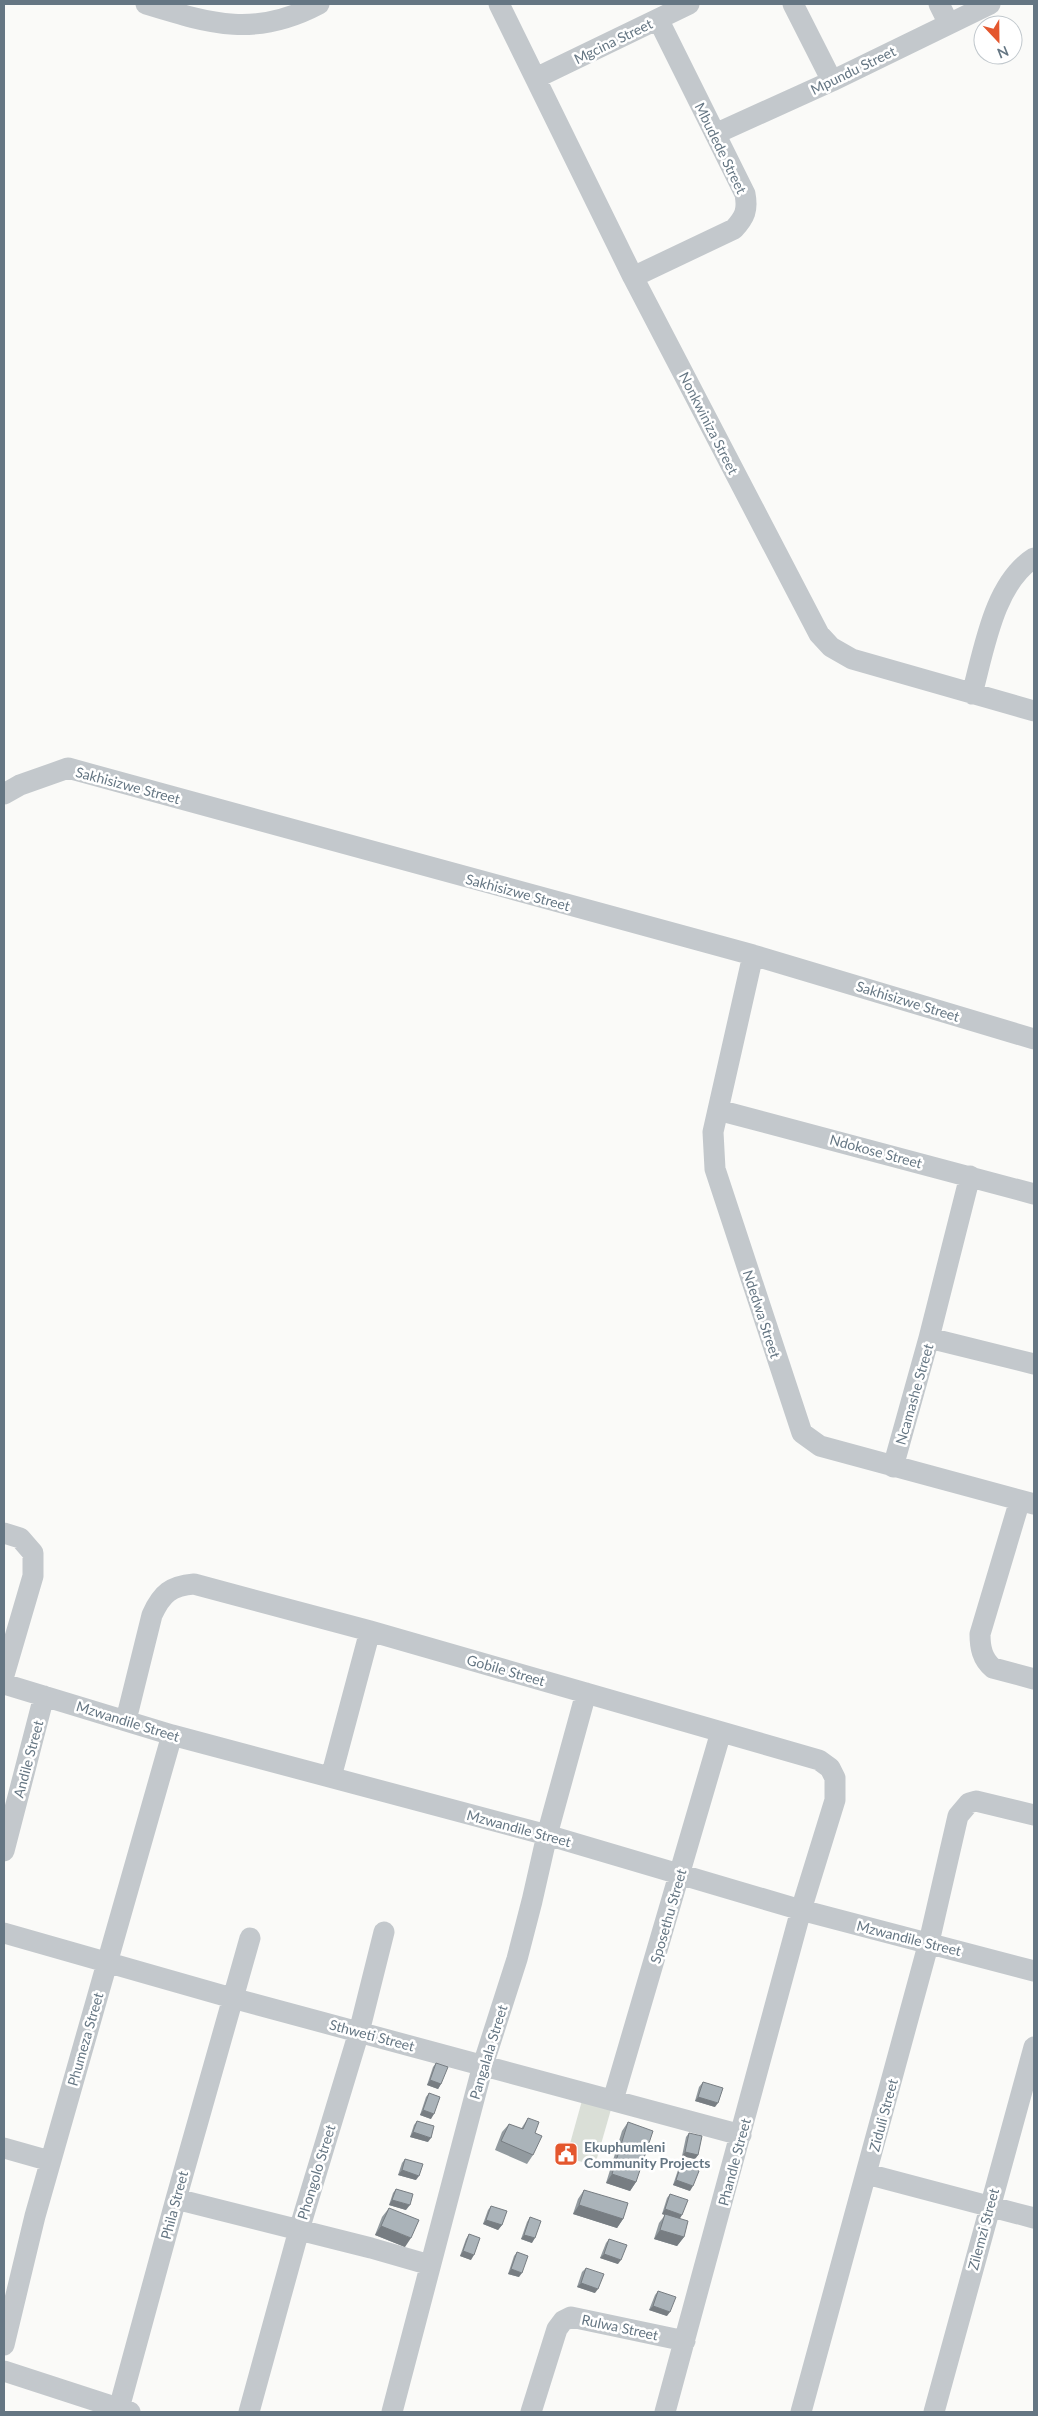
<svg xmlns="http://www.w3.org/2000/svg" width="1038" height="2416" font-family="Lato,sans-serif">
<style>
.green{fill:#dadfd7}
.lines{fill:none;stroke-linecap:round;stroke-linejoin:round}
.minor{stroke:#c3c8cc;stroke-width:21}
.wall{fill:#929a9f}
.shaded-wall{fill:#777d82}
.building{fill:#aab3b9;stroke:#777d82}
.labels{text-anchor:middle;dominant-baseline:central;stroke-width:5;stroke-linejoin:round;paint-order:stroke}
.street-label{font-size:14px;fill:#657683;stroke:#fff}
.poi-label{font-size:14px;font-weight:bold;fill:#657683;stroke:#fff;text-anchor:start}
</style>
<rect width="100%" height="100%" fill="#fafaf8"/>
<path class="green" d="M 583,2097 L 612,2106 L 595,2165 L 566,2158 Z"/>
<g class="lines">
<path class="minor" d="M 146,4 C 211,24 255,38 319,4
M 499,4 L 633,277 L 819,634 L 831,647 L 852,659 L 1034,711
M 793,4 L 832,81
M 939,4 L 949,24
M 536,78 L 689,4
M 715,134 L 832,81 L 990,4
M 633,277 L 734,229 C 745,217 748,210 745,194 L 658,19
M 972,694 C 984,650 994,583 1034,558
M 4,794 L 20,785 L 68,768 L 753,955 L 1034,1039
M 753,955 L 713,1132 L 715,1169 L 802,1433 L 820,1446 L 1034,1504
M 718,1110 L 1034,1194
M 929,1338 L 970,1176
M 893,1467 L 929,1338 L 1034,1364
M 1020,1500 L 980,1634 C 980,1647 982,1659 993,1668 L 1034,1679
M 4,1533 L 20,1538 L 33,1553 L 33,1576 L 4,1675
M 4,1684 L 172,1735 L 547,1835 L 801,1910 L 1034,1971
M 126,1720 L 152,1615 C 162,1593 171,1586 194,1584 L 370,1631 L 819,1760 L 830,1768 L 835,1778 L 835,1800 L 801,1910 L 665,2412
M 331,1777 L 370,1631
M 4,1851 L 44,1696
M 4,1933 L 232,1998 L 741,2135
M 613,2100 L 721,1732
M 4,2148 L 50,2161
M 867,2174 L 1034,2218
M 176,2199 L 371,2248 L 430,2265
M 4,2345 L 35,2216 L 172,1735
M 4,2371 L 130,2412
M 118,2412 L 176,2199 L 250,1938
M 249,2412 L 299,2230 L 359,2032 L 384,1932
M 392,2412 L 483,2065 L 517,1959 L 532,1901 L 547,1835 L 586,1693
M 531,2412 L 557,2329 L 563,2321 L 571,2317 L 685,2341
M 801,2412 L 929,1942 L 958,1816 L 969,1803 L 976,1801 L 1034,1815
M 934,2412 L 1034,2047"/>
</g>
<path class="wall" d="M 436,2063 L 441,2084 L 438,2089 L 427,2085 L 433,2067 Z
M 703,2082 L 715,2107 L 695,2101 L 699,2087 Z
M 429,2093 L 431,2119 L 420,2115 L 426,2097 Z
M 528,2118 L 535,2133 L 533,2155 L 527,2164 L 495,2150 L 502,2132 L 509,2124 L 521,2129 Z
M 417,2121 L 428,2142 L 410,2137 L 414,2125 Z
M 628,2122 L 636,2182 L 630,2191 L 606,2183 L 622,2131 Z
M 689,2133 L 698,2155 L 695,2159 L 682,2156 L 686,2137 Z
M 405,2159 L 416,2180 L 398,2175 L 402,2163 Z
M 681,2165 L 690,2191 L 673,2185 L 678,2170 Z
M 396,2189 L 406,2210 L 389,2205 L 393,2193 Z
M 584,2190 L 623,2219 L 617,2228 L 573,2214 L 578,2199 Z
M 670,2194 L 680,2218 L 684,2237 L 677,2246 L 654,2239 L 659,2223 L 665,2215 L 662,2214 L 667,2198 Z
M 491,2206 L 502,2225 L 498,2230 L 483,2224 L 488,2210 Z
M 389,2208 L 405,2247 L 375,2235 L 382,2217 Z
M 530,2217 L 532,2243 L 521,2239 L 527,2222 Z
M 469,2234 L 471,2260 L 460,2256 L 466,2239 Z
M 609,2239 L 618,2264 L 600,2258 L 606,2243 Z
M 517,2252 L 519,2277 L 508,2274 L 514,2256 Z
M 586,2268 L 595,2293 L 577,2287 L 582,2272 Z
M 658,2291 L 667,2316 L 649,2310 L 655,2295 Z"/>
<path class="shaded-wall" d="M 430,2080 L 441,2084 L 438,2089 L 427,2085 Z
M 698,2097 L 718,2103 L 715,2107 L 695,2101 Z
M 423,2110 L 434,2114 L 431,2119 L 420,2115 Z
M 413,2132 L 431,2138 L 428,2142 L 410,2137 Z
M 685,2152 L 698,2155 L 695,2159 L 682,2156 Z
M 402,2170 L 419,2176 L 416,2180 L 398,2175 Z
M 612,2174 L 636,2182 L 630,2191 L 606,2183 Z
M 676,2180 L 693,2186 L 690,2191 L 673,2185 Z
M 392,2200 L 410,2205 L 406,2210 L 389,2205 Z
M 579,2205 L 623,2219 L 617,2228 L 573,2214 Z
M 665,2209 L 682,2215 L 679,2220 L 662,2214 Z
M 486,2220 L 502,2225 L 498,2230 L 483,2224 Z
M 381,2226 L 411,2238 L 405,2247 L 375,2235 Z
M 660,2230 L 684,2237 L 677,2246 L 654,2239 Z
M 524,2235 L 535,2238 L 532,2243 L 521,2239 Z
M 463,2251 L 474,2255 L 471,2260 L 460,2256 Z
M 604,2254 L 621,2260 L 618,2264 L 600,2258 Z
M 511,2269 L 522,2273 L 519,2277 L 508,2274 Z
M 581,2283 L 598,2289 L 595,2293 L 577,2287 Z
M 653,2306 L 670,2312 L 667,2316 L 649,2310 Z"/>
<path class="building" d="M 436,2063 L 448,2067 L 441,2084 L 430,2080 Z
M 703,2082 L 723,2088 L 718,2103 L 698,2097 Z
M 429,2093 L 440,2097 L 434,2114 L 423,2110 Z
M 528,2118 L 539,2122 L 535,2133 L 542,2136 L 533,2155 L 501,2141 L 509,2124 L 523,2129 Z
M 417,2121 L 434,2126 L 431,2138 L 413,2132 Z
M 628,2122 L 653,2131 L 636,2182 L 612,2174 Z
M 689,2133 L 702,2136 L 698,2155 L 685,2152 Z
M 405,2159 L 423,2164 L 419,2176 L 402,2170 Z
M 681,2165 L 699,2171 L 693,2186 L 676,2180 Z
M 396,2189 L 413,2194 L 410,2205 L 392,2200 Z
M 584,2190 L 628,2203 L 623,2219 L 579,2205 Z
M 670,2194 L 688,2200 L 682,2215 L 665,2209 Z
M 491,2206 L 507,2211 L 502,2225 L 486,2220 Z
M 389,2208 L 419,2220 L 411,2238 L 381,2226 Z
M 665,2214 L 688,2221 L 684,2237 L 660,2230 Z
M 530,2217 L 541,2221 L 535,2238 L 524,2235 Z
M 469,2234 L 480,2238 L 474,2255 L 463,2251 Z
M 609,2239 L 627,2245 L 621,2260 L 604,2254 Z
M 517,2252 L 528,2256 L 522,2273 L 511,2269 Z
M 586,2268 L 604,2274 L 598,2289 L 581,2283 Z
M 658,2291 L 676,2297 L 670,2312 L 653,2306 Z"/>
<defs>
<g id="civic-square" transform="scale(1.25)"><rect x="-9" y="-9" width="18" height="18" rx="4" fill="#e4572e" stroke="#fff"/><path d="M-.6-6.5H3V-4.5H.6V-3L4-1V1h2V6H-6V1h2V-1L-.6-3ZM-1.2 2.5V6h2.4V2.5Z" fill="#fff"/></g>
</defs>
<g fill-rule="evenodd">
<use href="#civic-square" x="566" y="2154"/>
</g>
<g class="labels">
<g class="street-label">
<text transform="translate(613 41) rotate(-26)">Mgcina Street</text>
<text transform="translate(853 70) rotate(-26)">Mpundu Street</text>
<text transform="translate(721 148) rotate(64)">Mbudede Street</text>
<text transform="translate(709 423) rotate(63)">Nonkwiniza Street</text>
<text transform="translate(128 785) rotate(15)">Sakhisizwe Street</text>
<text transform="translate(518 892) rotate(15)">Sakhisizwe Street</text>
<text transform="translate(908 1001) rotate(17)">Sakhisizwe Street</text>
<text transform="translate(876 1151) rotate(15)">Ndokose Street</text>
<text transform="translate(762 1314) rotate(72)">Ndedwa Street</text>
<text transform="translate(914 1394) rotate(-74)">Ncamashe Street</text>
<text transform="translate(506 1670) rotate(16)">Gobile Street</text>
<text transform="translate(128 1721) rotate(17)">Mzwandile Street</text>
<text transform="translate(28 1759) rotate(-75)">Andile Street</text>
<text transform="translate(519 1828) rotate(15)">Mzwandile Street</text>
<text transform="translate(668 1916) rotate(-74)">Sposethu Street</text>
<text transform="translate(909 1938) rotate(14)">Mzwandile Street</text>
<text transform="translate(372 2035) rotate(15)">Sthweti Street</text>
<text transform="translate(85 2039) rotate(-74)">Phumeza Street</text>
<text transform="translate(488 2052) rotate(-73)">Pangalala Street</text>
<text transform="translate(883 2115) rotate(-75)">Ziduli Street</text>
<text transform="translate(734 2162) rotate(-75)">Phandle Street</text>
<text transform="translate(316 2172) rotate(-73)">Phongolo Street</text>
<text transform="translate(174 2205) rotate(-75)">Phila Street</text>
<text transform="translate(983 2229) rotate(-75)">Zilemzi Street</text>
<text transform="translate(620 2327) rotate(12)">Rulwa Street</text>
</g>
<g class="poi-label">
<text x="584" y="2146">Ekuphumleni<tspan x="584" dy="16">Community Projects</tspan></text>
</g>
</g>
<rect width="1038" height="2416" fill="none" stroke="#657683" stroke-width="10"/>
<g transform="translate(998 40) rotate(158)"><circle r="24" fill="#ffffff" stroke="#c1c8cd"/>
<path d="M0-4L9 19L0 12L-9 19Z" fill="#e4572e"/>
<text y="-8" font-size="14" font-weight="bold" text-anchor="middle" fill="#657683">N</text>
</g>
</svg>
